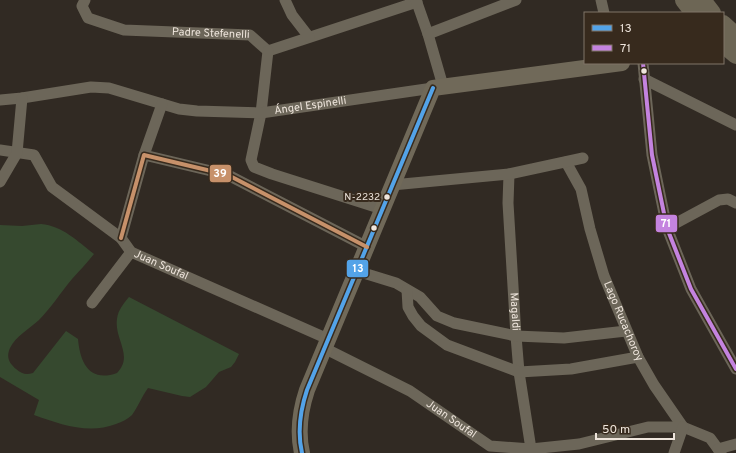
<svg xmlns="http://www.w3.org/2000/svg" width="736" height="453" font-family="Overpass,sans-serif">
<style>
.green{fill:#36492f}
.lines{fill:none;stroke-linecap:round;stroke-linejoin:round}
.minor{stroke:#6c6659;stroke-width:11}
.secondary{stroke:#706959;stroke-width:16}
.primary{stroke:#6d6655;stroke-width:18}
.bus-1-casing{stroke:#372a1d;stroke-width:7}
.bus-2-casing{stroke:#372a1d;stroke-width:7}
.bus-3-casing{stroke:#372a1d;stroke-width:7}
.bus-1{stroke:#53a3e8;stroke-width:4}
.bus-2{stroke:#c483df;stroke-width:4}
.bus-3{stroke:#c7916a;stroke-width:4}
.bus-dot{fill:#eee5dc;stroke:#372a1d;stroke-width:1.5}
.labels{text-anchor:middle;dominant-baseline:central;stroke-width:4;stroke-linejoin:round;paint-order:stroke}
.bus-label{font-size:10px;fill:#eee5dc;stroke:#372a1d;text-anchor:end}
.street-label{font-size:11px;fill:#eee5dc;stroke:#372a1d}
.line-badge{stroke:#372a1d;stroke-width:1.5}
.badge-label{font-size:11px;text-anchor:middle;font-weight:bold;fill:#fff}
</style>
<rect width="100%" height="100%" fill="#312a23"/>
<path class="green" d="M 41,224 C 63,226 77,241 94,254 C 87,263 79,271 72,279 C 61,292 51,308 39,320 C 29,329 16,336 10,348 C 6,357 9,363 16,369 C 22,374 26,375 33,373 L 66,331 L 78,339 C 80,362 89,383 117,373 C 134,356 114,339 117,319 C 118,310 124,303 129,297 L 239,354 L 235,362 L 231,367 L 219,372 L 206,387 L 190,397 L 182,396 L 148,388 C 142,396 138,407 132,415 C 128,419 122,422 116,424 C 88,435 60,424 34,415 L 39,400 L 0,377 L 0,225 L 22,226 Z"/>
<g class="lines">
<g class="minor">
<path id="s1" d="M 85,0 L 82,6 L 88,18 L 124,30 L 250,35 L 268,51 L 417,2"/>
<path d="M 285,0 L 292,15 L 309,37"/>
<path d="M 416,0 L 428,34 L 443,86"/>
<path d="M 601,0 L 604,13"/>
<path d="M 428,34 L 516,0"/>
<path d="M 268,51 L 261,113 L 251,160 L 254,167 L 272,174 L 382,209"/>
<path d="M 643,63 L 652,155 L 667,228 L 691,289 L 736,369"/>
<path d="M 644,79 L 736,125"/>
<path id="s2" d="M 0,100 L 22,98 L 91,87 L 109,88 L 179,109 L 197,111 L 261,113 L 433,88"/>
<path id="s3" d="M 0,150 L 34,155 L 52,187 L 121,238 L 131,252 L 328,339"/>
<path d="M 144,155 L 162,104"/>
<path id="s4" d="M 566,162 L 581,189 L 590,229 L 604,276 L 638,357 L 654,385 L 683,427 L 710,438 L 721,453"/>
<path id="s5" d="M 509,174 L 508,203 L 516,336 L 519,372 L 531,449"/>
<path d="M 0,182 L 17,153 L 22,98"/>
<path d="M 392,185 L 509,174 L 583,158"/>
<path d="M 667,228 L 719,200 L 728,199 L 736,203"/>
<path d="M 121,238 L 144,155 L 228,175 L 367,247"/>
<path d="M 357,271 L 396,283 L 420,297 L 437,316 L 454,323 L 516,336 L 564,338 L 626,331"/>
<path d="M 407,290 L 408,307 L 413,316 L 421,326 L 447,345 L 519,372 L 571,369 L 638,357"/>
<path d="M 92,303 L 131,252"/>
<path id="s6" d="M 324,348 L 410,391 L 490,446 L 531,449 L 579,444 L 648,427 L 683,427"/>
<path d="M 718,449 L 736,444"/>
<path d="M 674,453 L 683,427"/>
</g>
<path class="secondary" d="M 302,453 C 297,431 300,411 307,390 L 433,88 L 622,63"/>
<path class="primary" d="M 684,0 L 694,13
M 702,0 L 712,13
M 723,24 L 736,36
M 723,44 L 736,55"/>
<g class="bus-1-casing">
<path id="bus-1" d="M 302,453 C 297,431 300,411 307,390 L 433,88"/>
</g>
<g class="bus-2-casing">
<path id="bus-2" d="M 643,63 L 652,155 L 667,228 L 691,289 L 736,369"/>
</g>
<g class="bus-3-casing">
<path id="bus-3" d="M 121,238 L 144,155 L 228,175 L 367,247"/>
</g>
<use href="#bus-1" class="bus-1"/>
<use href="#bus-2" class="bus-2"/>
<use href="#bus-3" class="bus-3"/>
</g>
<g class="bus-dot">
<circle cx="644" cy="71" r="3.5"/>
<circle cx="387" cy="197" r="3.5"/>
<circle cx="374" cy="228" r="3.5"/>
</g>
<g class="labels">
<g class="bus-label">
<text x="380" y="197">N-2232</text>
</g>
<g class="street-label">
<text stroke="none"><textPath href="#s1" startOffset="145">Padre Stefenelli</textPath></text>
<text stroke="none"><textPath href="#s2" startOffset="315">Ángel Espinelli</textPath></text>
<text stroke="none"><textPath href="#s3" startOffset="207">Juan Soufal</textPath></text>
<text stroke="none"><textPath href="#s5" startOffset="138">Magaldi</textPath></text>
<text stroke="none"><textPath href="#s4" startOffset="170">Lago Rucachoroy</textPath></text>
<text stroke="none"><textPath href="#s6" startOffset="146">Juan Soufal</textPath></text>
</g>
</g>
<g class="line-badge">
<rect x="209" y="164" width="23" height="19" rx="4" fill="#c7916a"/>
<rect x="655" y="214" width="23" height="19" rx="4" fill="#c483df"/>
<rect x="346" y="259" width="23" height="19" rx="4" fill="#53a3e8"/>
</g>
<g class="badge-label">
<text x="220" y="177">39</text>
<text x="666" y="227">71</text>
<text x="358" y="272">13</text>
</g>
<rect x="584" y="12" width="140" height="52" fill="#372a1d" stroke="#807569"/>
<rect x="592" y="25" width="20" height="6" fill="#53a3e8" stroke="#807569"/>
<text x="620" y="32" font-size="12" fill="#eee5dc">13</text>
<rect x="592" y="45" width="20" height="6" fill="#c483df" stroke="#807569"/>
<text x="620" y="52" font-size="12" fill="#eee5dc">71</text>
<path d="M596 433v6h78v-6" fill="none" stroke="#eee5dc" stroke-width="2"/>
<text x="602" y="433" font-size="12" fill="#eee5dc" stroke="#372a1d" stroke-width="3" paint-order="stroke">50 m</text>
</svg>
